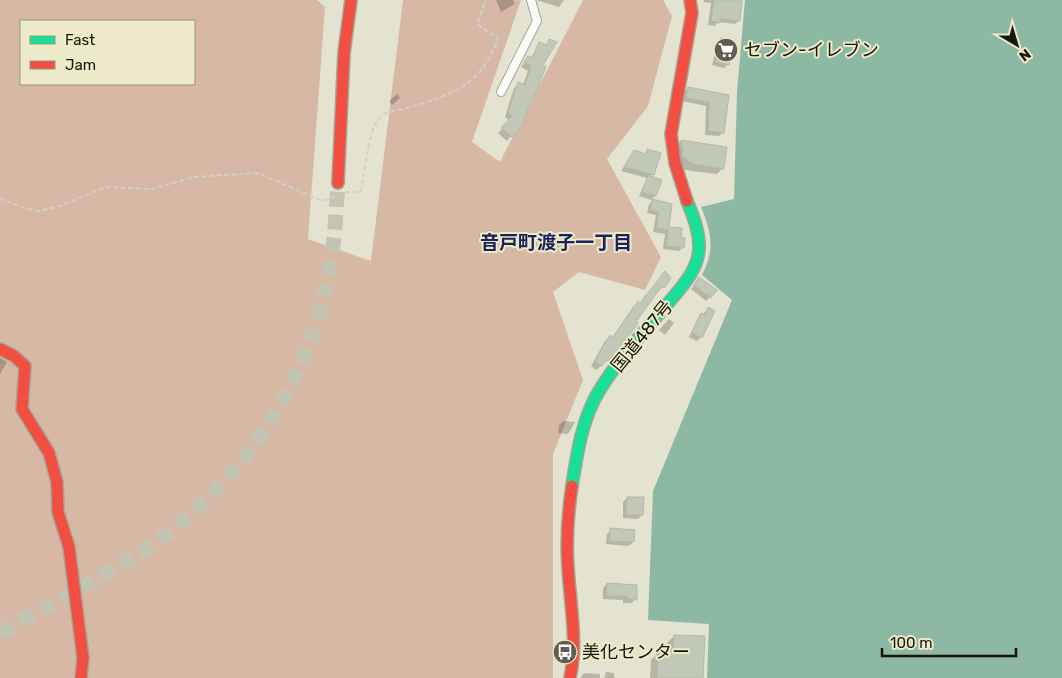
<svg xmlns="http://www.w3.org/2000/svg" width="1062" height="678" font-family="Rubik,'Noto Sans JP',sans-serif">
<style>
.forest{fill:#d6b8a5;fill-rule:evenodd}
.water{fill:#8cb8a4}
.shadow{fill:#0003}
.building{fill:#c2c8b7;stroke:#b4b8aa}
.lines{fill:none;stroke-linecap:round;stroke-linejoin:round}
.highway-tunnel{stroke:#c5c4b2;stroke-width:15;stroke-dasharray:15 8;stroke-linecap:butt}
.street-casing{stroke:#a5a596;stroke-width:10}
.fast-casing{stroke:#a5a596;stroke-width:14}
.jam-casing{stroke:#a5a596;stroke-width:14}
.path{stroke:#d1d1cb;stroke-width:2;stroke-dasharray:5 2.5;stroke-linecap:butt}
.street{stroke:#fbfbf8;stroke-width:8}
.fast{stroke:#16e098;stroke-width:11}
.jam{stroke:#f24e42;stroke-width:11}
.labels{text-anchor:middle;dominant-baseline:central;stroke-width:4;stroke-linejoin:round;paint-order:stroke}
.poi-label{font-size:18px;fill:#18170b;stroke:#eceac8;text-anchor:start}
.street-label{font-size:18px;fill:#18170b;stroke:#eceac8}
.neighbourhood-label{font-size:19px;font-weight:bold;fill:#19225a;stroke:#eceac8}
</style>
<rect width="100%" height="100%" fill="#e4e3d0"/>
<path class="forest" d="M 0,0 L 317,0 L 325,7 L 308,239 L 371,261 L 403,0 L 521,0 L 472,142 L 500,162 L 583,0 L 663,0 L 672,16 L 648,106 L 607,159 L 661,257 L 645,290 L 579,272 L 553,292 L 583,380 L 553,454 L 553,678 L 0,678 ZM 21,21 L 194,21 L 194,84 L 21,84 Z"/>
<path class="water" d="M 745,0 L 1062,0 L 1062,678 L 707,678 L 709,624 L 648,620 L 653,491 L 732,300 L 702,275 C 715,249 712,234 701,207 L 734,199 L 737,92 Z"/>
<path class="shadow" d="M 496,0 L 513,0 L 515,4 L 501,12 Z
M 536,0 L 564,0 L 559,7 Z
M 704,0 L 741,0 L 739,20 L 735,24 L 718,22 L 715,26 L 708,25 L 711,3 L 703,2 Z
M 550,40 L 522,124 L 507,141 L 498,133 L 509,121 L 505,117 L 514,88 L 519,84 L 523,85 L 528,71 L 521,67 L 528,58 L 530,59 L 540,43 L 545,45 Z
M 722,40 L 728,64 L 724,68 L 712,65 L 718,44 Z
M 688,88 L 728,96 L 723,132 L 719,136 L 705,135 L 706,106 L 682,101 L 684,92 Z
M 397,94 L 400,98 L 392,105 L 389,101 Z
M 681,141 L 726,148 L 723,168 L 717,174 L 685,170 L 677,163 L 675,147 Z
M 634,151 L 644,155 L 648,151 L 653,174 L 650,177 L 660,180 L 655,196 L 651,200 L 639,196 L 647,178 L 621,171 Z
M 653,201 L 668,228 L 683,247 L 679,251 L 663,249 L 665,234 L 653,232 L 656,215 L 647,213 L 649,204 Z
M 490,230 L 492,235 L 481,240 L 479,235 Z
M 661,278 L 663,287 L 657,291 L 634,322 L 636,324 L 607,361 L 596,370 L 591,366 L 605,341 L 610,336 L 612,338 L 633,307 L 638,303 L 640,304 Z
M 699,278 L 710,297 L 706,301 L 691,289 Z
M 708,309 L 701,337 L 697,341 L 689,337 L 698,318 Z
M 669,319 L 674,323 L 665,335 L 659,330 Z
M 0,358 L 7,362 L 0,374 Z
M 563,421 L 575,422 L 568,434 L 558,433 L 559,425 Z
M 627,498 L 642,515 L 638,519 L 623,518 L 623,502 Z
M 611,530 L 633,542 L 629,546 L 606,544 L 607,534 Z
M 607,584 L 635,599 L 632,603 L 623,603 L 623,600 L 603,599 L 603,588 Z
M 674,636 L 702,678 L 650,678 L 651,660 L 660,651 L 666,652 L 666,644 Z
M 606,672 L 614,673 L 614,678 L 604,678 Z
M 584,673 L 600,674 L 600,678 L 580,678 Z"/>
<path class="building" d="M 714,0 L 742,0 L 740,21 L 720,19 L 720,23 L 711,21 Z
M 721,38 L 735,42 L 729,65 L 715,62 Z
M 549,39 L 557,42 L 543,65 L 546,67 L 533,99 L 531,98 L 523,125 L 512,137 L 501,128 L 512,116 L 508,112 L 518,82 L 525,85 L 531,66 L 524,62 L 528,56 L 532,58 L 539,42 L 547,45 Z
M 688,87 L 729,95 L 724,133 L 708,131 L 709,102 L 686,98 Z
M 681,140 L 727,147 L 724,169 L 692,164 L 683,157 Z
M 647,149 L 661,153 L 654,175 L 624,167 L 634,150 L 646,154 Z
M 648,175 L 662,180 L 656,196 L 642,192 Z
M 652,199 L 672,204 L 669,227 L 682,228 L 681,237 L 685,238 L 684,248 L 666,246 L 668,230 L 656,228 L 659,212 L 650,210 Z
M 665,271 L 671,278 L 664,288 L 662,286 L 646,308 L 636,322 L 638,323 L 634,329 L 608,361 L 606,360 L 602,366 L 595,361 L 610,335 L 613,337 L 638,301 L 640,303 Z
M 699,277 L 717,290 L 711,298 L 694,285 Z
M 708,307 L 715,311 L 702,338 L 692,333 L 701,313 L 705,315 Z
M 627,497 L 644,497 L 643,515 L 626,515 Z
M 610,528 L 635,530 L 634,542 L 609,541 Z
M 607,583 L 637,585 L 637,600 L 627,599 L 627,596 L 606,596 Z
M 674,635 L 705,636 L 703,678 L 657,678 L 659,650 L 673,651 Z"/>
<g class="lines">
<path class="highway-tunnel" d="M 0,633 C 57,600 117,571 169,532 C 253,468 313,371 330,266 C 335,239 336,211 338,183"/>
<g class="street-casing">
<path id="street" d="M 501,92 L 537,21 L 531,0"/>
</g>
<g class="fast-casing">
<path id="fast" d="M 572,486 C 577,454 582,419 599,391 C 618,360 642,334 665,307 C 677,292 694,276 698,256 C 702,238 694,218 687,201"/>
</g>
<g class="jam-casing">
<path id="jam" d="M 338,183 L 344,53 L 351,0
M 687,201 L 675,163 L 671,134 L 692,13 L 690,0
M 0,349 L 14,356 L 25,366 L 22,409 L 49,453 L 57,482 L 58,512 L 69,547 L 83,658 L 81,678
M 570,678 C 578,641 570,604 568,567 C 566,540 568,512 572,486"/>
</g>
<path class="path" d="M 345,192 L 360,192 C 364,177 369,135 375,125 C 382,111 390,112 403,109 C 448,96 482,87 498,38 L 477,24 L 486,0
M 0,198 L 24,208 L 40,211 L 63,205 L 105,187 L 151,189 L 194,177 L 258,173 L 320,200 L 327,200 L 338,195"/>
<use href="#street" class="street"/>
<use href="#fast" class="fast"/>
<use href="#jam" class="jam"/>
</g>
<defs>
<g id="supermarket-disc" transform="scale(1.25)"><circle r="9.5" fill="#5f5e50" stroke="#eceac8"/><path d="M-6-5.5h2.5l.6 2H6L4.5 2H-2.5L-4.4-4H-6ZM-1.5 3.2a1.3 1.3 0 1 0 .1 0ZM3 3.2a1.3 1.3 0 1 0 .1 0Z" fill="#fff"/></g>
<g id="bus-disc" transform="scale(1.25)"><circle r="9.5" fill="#5f5e50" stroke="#eceac8"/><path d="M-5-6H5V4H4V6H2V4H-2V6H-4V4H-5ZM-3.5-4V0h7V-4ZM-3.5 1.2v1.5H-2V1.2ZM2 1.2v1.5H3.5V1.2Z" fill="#fff"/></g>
</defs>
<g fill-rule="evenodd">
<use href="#supermarket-disc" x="726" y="50"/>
<use href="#bus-disc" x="565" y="652"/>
</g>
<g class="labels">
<g class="poi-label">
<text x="744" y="50">セブン-イレブン</text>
<text x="582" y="652">美化センター</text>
</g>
<g class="street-label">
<text transform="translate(642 336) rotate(-51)">国道487号</text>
</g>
<g class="neighbourhood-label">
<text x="556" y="242">音戸町渡子一丁目</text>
</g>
</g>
<rect x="20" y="20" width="175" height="65" fill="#eceac8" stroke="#97967c"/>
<rect x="30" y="36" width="25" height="8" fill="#16e098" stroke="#97967c"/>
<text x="65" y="45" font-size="15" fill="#18170b">Fast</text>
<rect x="30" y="61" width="25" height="8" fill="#f24e42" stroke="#97967c"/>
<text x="65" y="70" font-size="15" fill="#18170b">Jam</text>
<g transform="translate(1017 45) rotate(142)" stroke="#eceac8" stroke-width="4" paint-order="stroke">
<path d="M0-4L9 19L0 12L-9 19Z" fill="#18170b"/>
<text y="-8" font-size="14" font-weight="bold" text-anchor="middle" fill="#18170b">N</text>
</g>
<path d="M882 648v8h134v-8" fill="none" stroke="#18170b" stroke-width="2.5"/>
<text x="890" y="648" font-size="15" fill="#18170b" stroke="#eceac8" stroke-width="4" paint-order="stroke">100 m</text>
</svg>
